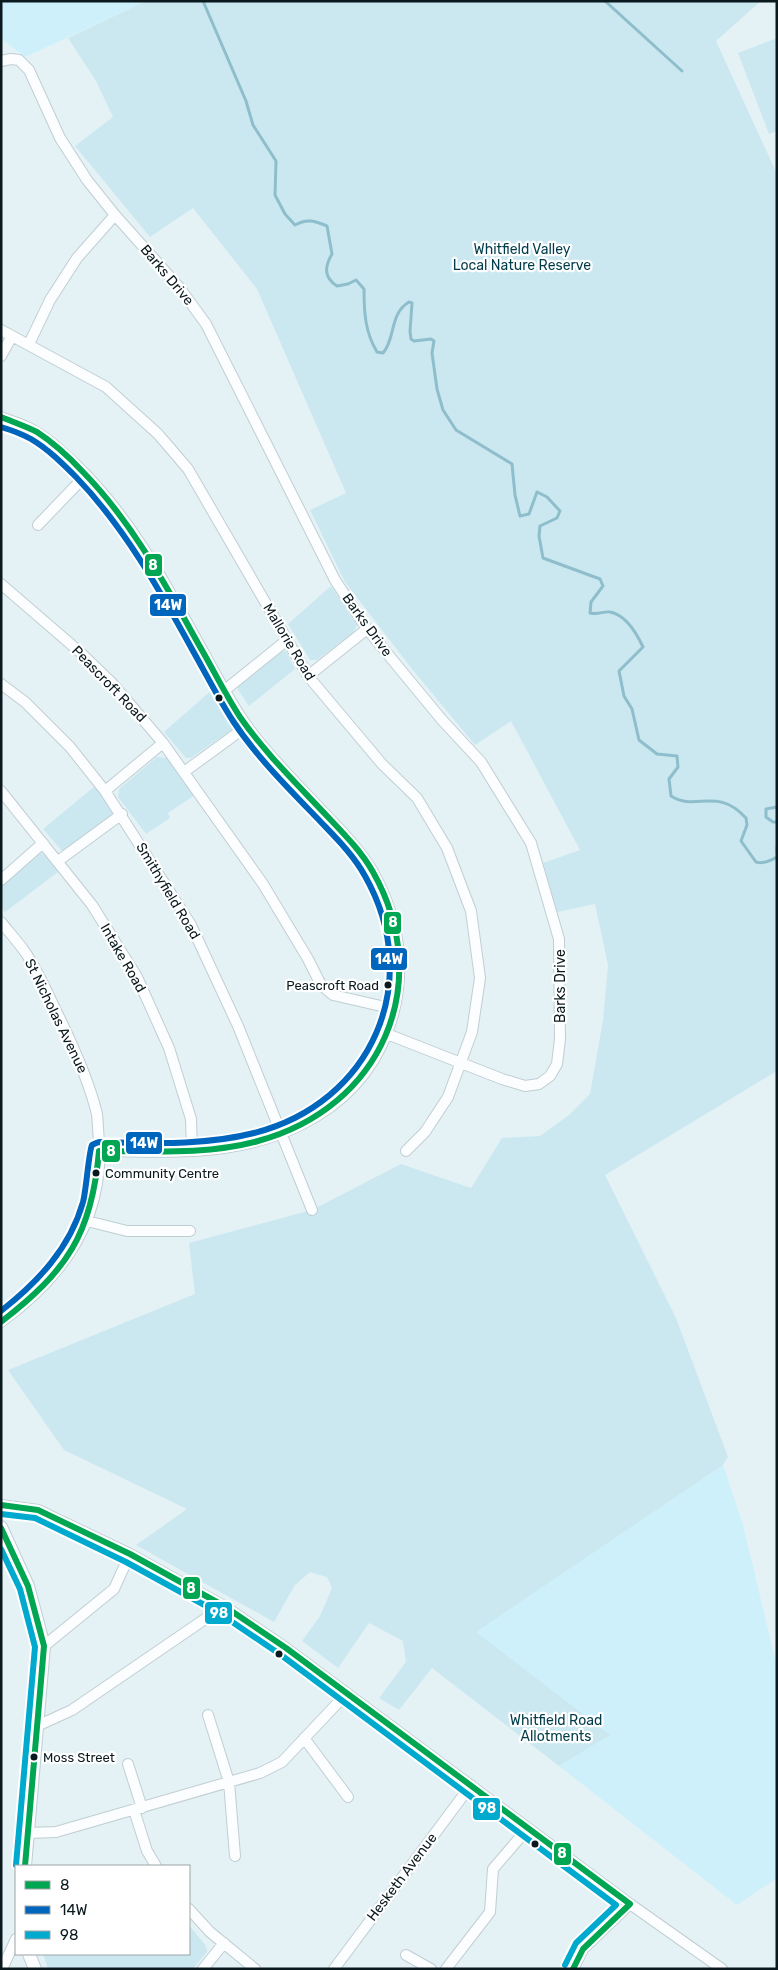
<svg xmlns="http://www.w3.org/2000/svg" width="778" height="1970" font-family="Rubik,sans-serif">
<style>
.built{fill:#cdf0fa}
.green{fill:#cbe8f0}
.lines{fill:none;stroke-linecap:round;stroke-linejoin:round}
.stream{stroke:#8ebecc;stroke-width:3}
.minor-casing{stroke:#c0ced3;stroke-width:12}
.tertiary-casing{stroke:#c0ced3;stroke-width:14}
.minor{stroke:#fbfdfe;stroke-width:10}
.tertiary{stroke:#fbfdfe;stroke-width:12}
.bus-1-casing{stroke:#fff;stroke-width:10}
.bus-2-casing{stroke:#fff;stroke-width:10}
.bus-3-casing{stroke:#fff;stroke-width:10}
.bus-1{stroke:#00a651;stroke-width:6}
.bus-2{stroke:#0065bd;stroke-width:6}
.bus-3{stroke:#00a9ce;stroke-width:6}
.bus-dot{fill:#0a191e;stroke:#fff;stroke-width:2}
.labels{text-anchor:middle;dominant-baseline:central;stroke-width:4.5;stroke-linejoin:round;paint-order:stroke}
.bus-label{font-size:13px;fill:#0a191e;stroke:#fff;text-anchor:start}
.park-label{font-size:14px;fill:#003c4a;stroke:#fff}
.street-label{font-size:14px;fill:#0a191e;stroke:#fff}
.line-badge{stroke:#fff;stroke-width:2}
.badge-label{font-size:14px;text-anchor:middle;font-weight:bold;fill:#fff}
</style>
<rect width="100%" height="100%" fill="#e4f2f6"/>
<path class="built" d="M 1,1 L 146,1 L 25,57 L 1,38 Z
M 723,1465 L 743,1525 L 777,1667 L 777,1878 L 737,1905 L 559,1766 L 608,1736 L 475,1632 Z"/>
<path class="green" d="M 146,1 L 761,1 L 716,41 L 777,174 L 777,1071 L 605,1175 L 676,1318 L 728,1457 L 723,1465 L 476,1632 L 610,1735 L 559,1766 L 432,1668 L 399,1710 L 379,1698 L 406,1662 L 403,1641 L 369,1623 L 338,1668 L 302,1641 L 320,1616 L 332,1588 L 327,1577 L 310,1572 L 295,1585 L 274,1622 L 136,1545 L 187,1509 L 64,1450 L 8,1370 L 195,1294 L 189,1243 L 312,1210 L 401,1164 L 471,1188 L 502,1138 L 540,1136 L 569,1115 L 590,1094 L 603,1020 L 608,965 L 595,904 L 557,912 L 543,863 L 580,850 L 511,721 L 475,745 L 412,669 L 345,582 L 310,510 L 346,493 L 257,289 L 193,208 L 150,237 L 75,146 L 113,117 L 96,81 L 68,38 Z
M 777,38 L 777,131 L 769,134 L 738,53 Z
M 331,586 L 357,625 L 354,632 L 317,660 L 310,660 L 288,624 Z
M 286,651 L 295,669 L 249,706 L 238,690 L 238,685 L 277,652 Z
M 214,688 L 237,724 L 234,728 L 191,758 L 186,758 L 164,732 Z
M 157,757 L 168,758 L 195,795 L 168,813 L 170,818 L 146,834 L 118,797 L 119,789 Z
M 95,786 L 113,810 L 113,815 L 66,849 L 62,851 L 43,829 Z
M 40,853 L 45,854 L 58,872 L 5,912 L 1,907 L 1,885 L 32,858 Z
M 189,1925 L 206,1946 L 207,1952 L 193,1969 L 48,1969 L 43,1954 L 189,1954 Z"/>
<g class="lines">
<path class="stream" d="M 203,1 L 246,101 L 253,125 L 276,161 L 275,195 L 285,214 L 295,225 C 307,218 315,221 327,226 L 332,254 C 325,266 323,277 337,286 L 348,284 L 356,280 L 364,289 C 364,312 365,332 377,352 L 383,353 C 396,338 389,314 409,302 L 412,303 L 410,331 L 411,339 L 414,341 L 431,339 L 434,341 L 432,353 L 437,389 L 443,410 L 456,430 L 512,464 L 515,495 L 520,516 L 529,514 L 537,492 L 547,497 L 560,511 L 557,518 L 540,526 L 539,536 L 543,558 L 600,579 L 603,586 L 591,602 L 590,613 C 598,615 604,611 610,612 C 626,615 637,634 643,647 L 619,671 L 624,696 L 632,709 L 639,740 L 657,754 L 677,756 L 678,767 L 669,779 L 671,796 C 696,812 717,786 746,818 L 747,825 L 741,841 L 756,862 C 762,864 771,861 777,857
M 605,1 L 682,71
M 777,807 L 766,809 L 766,817 L 773,822 L 777,822
M 777,847 L 777,853"/>
<g class="minor-casing">
<path id="minor" d="M 1,61 L 11,59 L 19,60 L 29,70 L 60,138 L 87,180 L 115,215 L 179,287 L 206,324 L 335,580 L 367,629 L 442,720 L 481,762 L 531,843 L 559,939 L 560,1039 L 557,1064 L 550,1076 L 539,1084 L 525,1086 L 502,1079 L 387,1034
M 1,330 L 106,387 L 158,434 L 188,469 L 308,676 L 382,764 L 417,798 L 447,848 L 471,911 L 480,978 L 472,1032 L 448,1097 L 425,1132 L 406,1151
M 29,344 L 50,300 L 77,258 L 115,215
M 1,356 L 12,336
M 1,417 C 10,421 19,423 27,427 C 46,436 60,450 75,464 C 132,518 167,587 205,655 C 218,679 231,704 247,726 C 271,759 300,787 328,817 C 344,834 361,851 373,872 C 398,917 406,966 393,1015 C 367,1108 283,1146 193,1151 C 162,1153 131,1151 99,1151
M 38,525 L 86,475
M 1,584 L 81,653 L 111,682 L 163,743 L 263,884 L 308,959 L 321,985 L 333,995 L 394,1009
M 308,676 L 367,629
M 1,684 L 25,702 L 70,747 L 105,791 L 191,925 L 238,1026 L 312,1210
M 225,690 L 287,640
M 184,772 L 247,726
M 1,791 L 92,905 L 137,977 L 169,1048 L 191,1119 L 192,1151
M 105,791 L 163,743
M 58,861 L 122,814
M 1,880 L 43,843
M 1,922 C 9,932 18,942 25,952 C 39,972 49,997 60,1019 C 75,1050 89,1081 97,1114 C 98,1123 98,1132 99,1141 C 104,1219 62,1278 1,1322
M 87,1221 L 127,1231 L 190,1231
M 1,1505 L 38,1510 L 130,1554 L 224,1606 L 286,1648 L 630,1904 L 722,1969
M 44,1646 L 114,1589 L 130,1554
M 208,1715 L 229,1782 L 235,1856
M 37,1726 L 72,1710 L 224,1606
M 304,1738 L 348,1797
M 128,1764 L 142,1808
M 134,1810 L 147,1851 L 156,1866
M 28,1833 L 56,1832 L 260,1773 L 282,1762 L 347,1693
M 189,1909 L 210,1932 L 255,1969
M 406,1955 L 431,1969
M 2,1969 L 16,1939
M 203,1969 L 224,1943
M 334,1969 L 471,1785
M 446,1969 L 490,1912 L 493,1869 L 528,1828
M 573,1969 L 583,1949 L 630,1904"/>
</g>
<g class="tertiary-casing">
<path id="tertiary" d="M 1,1527 L 28,1586 L 44,1646 L 25,1866
M 29,1954 L 35,1969"/>
</g>
<use href="#minor" class="minor"/>
<use href="#tertiary" class="tertiary"/>
<g class="bus-1-casing">
<path id="bus-1" d="M 1,417 C 13,422 25,426 37,432 C 54,443 69,457 83,472 C 132,522 165,584 199,645 C 213,669 225,694 240,717 C 265,753 297,784 327,816 C 344,834 361,851 373,872 C 436,984 381,1108 258,1141 C 206,1155 152,1151 99,1151 C 92,1234 67,1271 1,1322
M 1,1505 L 38,1510 L 130,1554 L 224,1606 L 286,1648 L 630,1904 L 583,1949 L 573,1969
M 1,1528 L 28,1586 L 44,1646 L 25,1866"/>
</g>
<g class="bus-2-casing">
<path id="bus-2" d="M 1,427 C 11,430 22,434 31,439 C 48,449 62,463 76,477 C 125,528 159,589 193,651 C 206,674 218,698 233,721 C 256,756 287,787 317,818 C 334,836 353,854 365,876 C 425,982 372,1103 254,1133 C 203,1146 151,1143 99,1142 C 96,1143 95,1143 92,1145 C 89,1150 86,1192 83,1202 C 70,1248 38,1282 1,1311"/>
</g>
<g class="bus-3-casing">
<path id="bus-3" d="M 1,1514 L 35,1518 L 126,1562 L 219,1613 L 281,1655 L 616,1905 L 576,1943 L 565,1965
M 1,1549 L 20,1589 L 35,1647 L 16,1865"/>
</g>
<use href="#bus-1" class="bus-1"/>
<use href="#bus-2" class="bus-2"/>
<use href="#bus-3" class="bus-3"/>
</g>
<g class="bus-dot">
<circle cx="219" cy="698" r="4.5"/>
<circle cx="388" cy="985" r="4.5"/>
<circle cx="96" cy="1173" r="4.5"/>
<circle cx="279" cy="1654" r="4.5"/>
<circle cx="34" cy="1757" r="4.5"/>
<circle cx="535" cy="1844" r="4.5"/>
</g>
<g class="labels">
<g class="bus-label">
<text x="379" y="985" text-anchor="end">Peascroft Road</text>
<text x="105" y="1173">Community Centre</text>
<text x="43" y="1757">Moss Street</text>
</g>
<g class="park-label">
<text x="522" y="249">Whitfield Valley<tspan x="522" dy="16">Local Nature Reserve</tspan></text>
<text x="556" y="1720">Whitfield Road<tspan x="556" dy="16">Allotments</tspan></text>
</g>
<g class="street-label">
<text transform="translate(167 275) rotate(50)">Barks Drive</text>
<text transform="translate(367 625) rotate(54)">Barks Drive</text>
<text transform="translate(289 642) rotate(59)">Mallorie Road</text>
<text transform="translate(109 684) rotate(46)">Peascroft Road</text>
<text transform="translate(168 891) rotate(59)">Smithyfield Road</text>
<text transform="translate(123 958) rotate(60)">Intake Road</text>
<text transform="translate(560 986) rotate(-90)">Barks Drive</text>
<text transform="translate(56 1016) rotate(64)">St Nicholas Avenue</text>
<text transform="translate(402 1877) rotate(-53)">Hesketh Avenue</text>
</g>
</g>
<g class="line-badge">
<rect x="144" y="553" width="19" height="24" rx="5" fill="#00a651"/>
<rect x="149" y="593" width="38" height="24" rx="5" fill="#0065bd"/>
<rect x="383" y="911" width="19" height="24" rx="5" fill="#00a651"/>
<rect x="370" y="947" width="38" height="24" rx="5" fill="#0065bd"/>
<rect x="125" y="1131" width="38" height="24" rx="5" fill="#0065bd"/>
<rect x="101" y="1139" width="20" height="24" rx="5" fill="#00a651"/>
<rect x="182" y="1576" width="19" height="24" rx="5" fill="#00a651"/>
<rect x="204" y="1601" width="29" height="24" rx="5" fill="#00a9ce"/>
<rect x="472" y="1797" width="29" height="24" rx="5" fill="#00a9ce"/>
<rect x="553" y="1842" width="19" height="24" rx="5" fill="#00a651"/>
</g>
<g class="badge-label">
<text x="153" y="570">8</text>
<text x="168" y="610">14W</text>
<text x="393" y="927">8</text>
<text x="389" y="964">14W</text>
<text x="144" y="1148">14W</text>
<text x="111" y="1156">8</text>
<text x="191" y="1593">8</text>
<text x="219" y="1618">98</text>
<text x="487" y="1813">98</text>
<text x="562" y="1858">8</text>
</g>
<rect width="778" height="1970" fill="none" stroke="#0a191e" stroke-width="5"/>
<rect x="15" y="1865" width="175" height="90" fill="#ffffff" stroke="#9da3a5"/>
<rect x="25" y="1881" width="25" height="8" fill="#00a651" stroke="#9da3a5"/>
<text x="60" y="1890" font-size="15" fill="#0a191e">8</text>
<rect x="25" y="1906" width="25" height="8" fill="#0065bd" stroke="#9da3a5"/>
<text x="60" y="1915" font-size="15" fill="#0a191e">14W</text>
<rect x="25" y="1931" width="25" height="8" fill="#00a9ce" stroke="#9da3a5"/>
<text x="60" y="1940" font-size="15" fill="#0a191e">98</text>
</svg>
